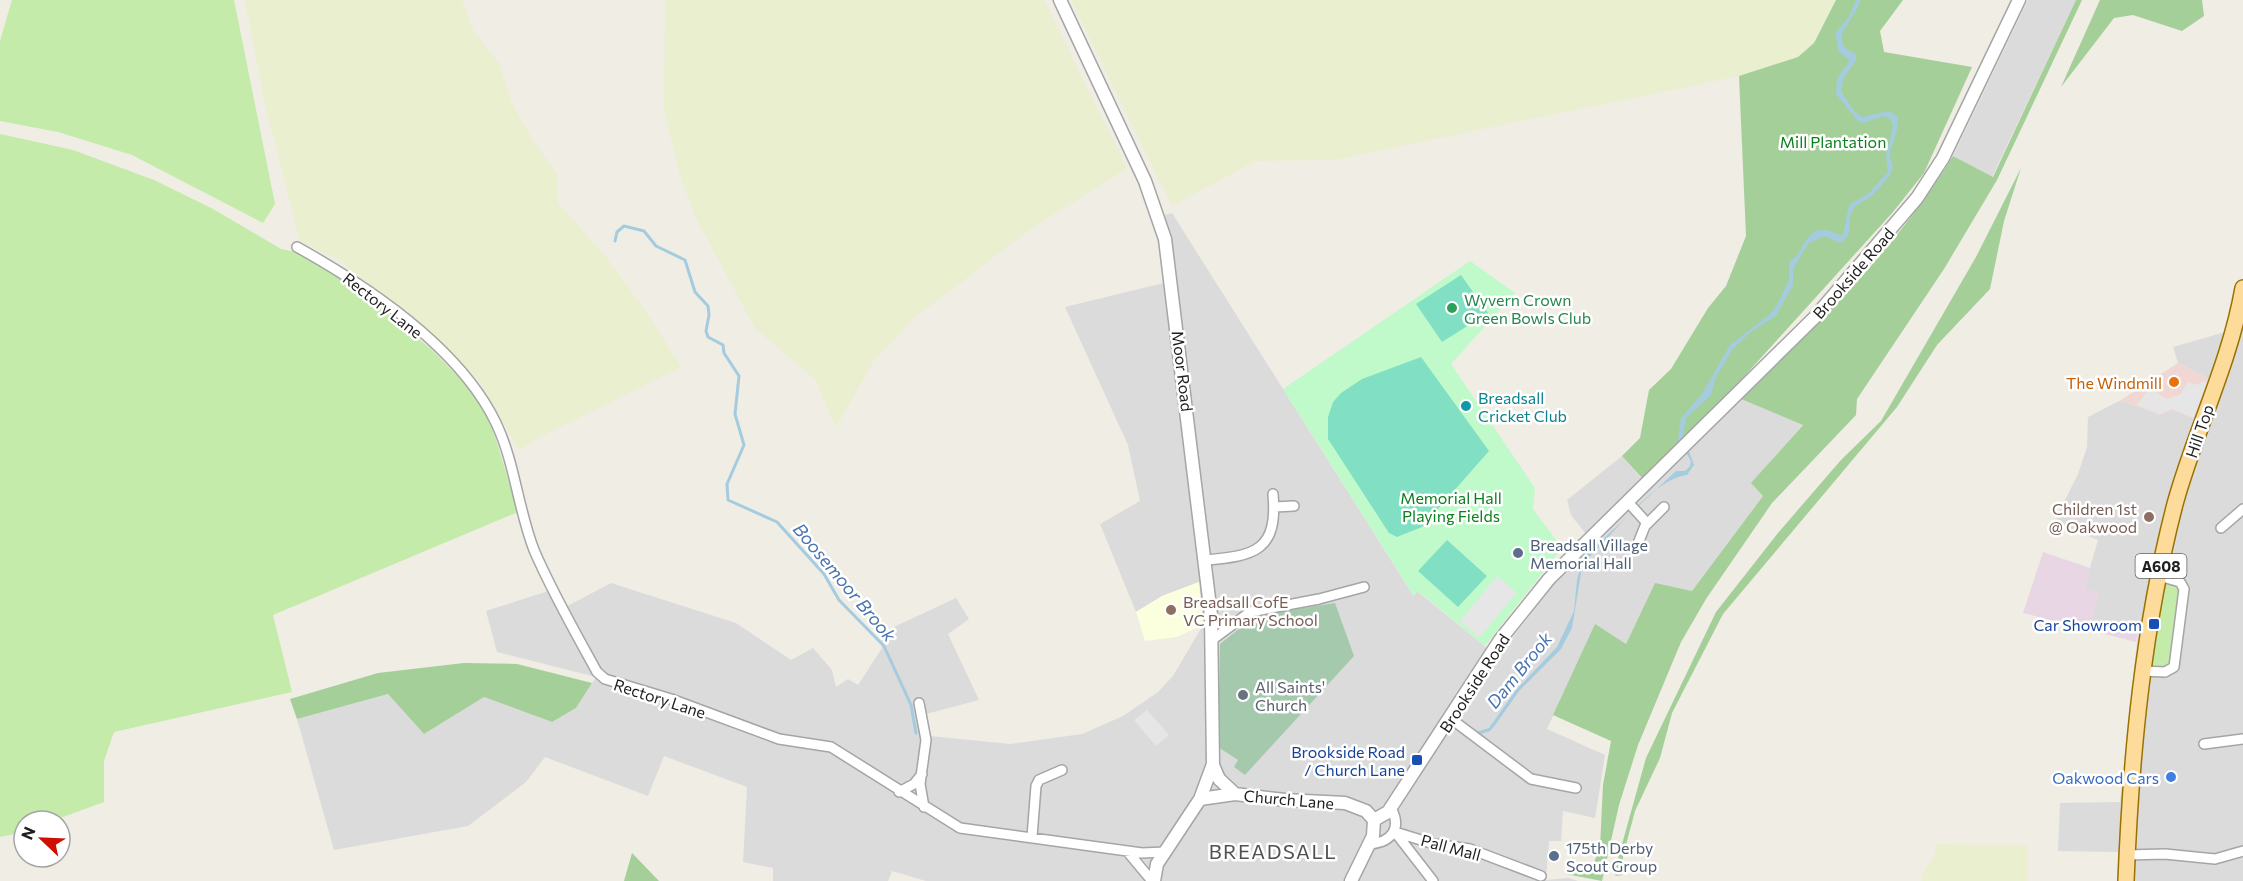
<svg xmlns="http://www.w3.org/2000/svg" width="2243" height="881" font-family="Commissioner,sans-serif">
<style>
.residential{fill:#dcdbdb}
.commercial{fill:#f1d7d3}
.industrial{fill:#e9d6e4}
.education{fill:#fcffde}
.farmland{fill:#eaefcf}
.grass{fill:#c4eba9}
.forest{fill:#a4cf98}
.cemetery{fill:#a5c9ad}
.park{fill:#c0faca}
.pitch{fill:#81e0c3}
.parking{fill:#e6e6e6}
.water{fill:#a4ccde}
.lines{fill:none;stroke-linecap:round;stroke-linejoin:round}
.stream{stroke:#a4ccde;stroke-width:3}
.minor-casing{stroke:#a5a5a5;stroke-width:12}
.tertiary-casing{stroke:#a5a5a5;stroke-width:15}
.primary-casing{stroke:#997200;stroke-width:18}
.minor{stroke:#fff;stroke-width:9}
.tertiary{stroke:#fff;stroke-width:12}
.primary{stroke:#fddb9b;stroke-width:15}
.leisure-dot{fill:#2e9e5b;stroke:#fff;stroke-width:2}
.food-dot{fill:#e8710a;stroke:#fff;stroke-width:2}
.culture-dot{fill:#0f9aa8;stroke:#fff;stroke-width:2}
.education-dot{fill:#8d6e63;stroke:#fff;stroke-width:2}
.service-dot{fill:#5c6f8a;stroke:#fff;stroke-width:2}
.transit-dot{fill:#1a4fb4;stroke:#fff;stroke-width:2}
.worship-dot{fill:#6b7280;stroke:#fff;stroke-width:2}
.shop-dot{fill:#3f7fe0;stroke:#fff;stroke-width:2}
.labels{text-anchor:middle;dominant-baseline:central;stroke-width:5;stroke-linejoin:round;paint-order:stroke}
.shield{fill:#fff;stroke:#626262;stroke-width:1.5}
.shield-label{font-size:15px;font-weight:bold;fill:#1e1e1e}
.park-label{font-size:16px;fill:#0a7f1c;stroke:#fff}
.street-label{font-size:16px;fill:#1e1e1e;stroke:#fff}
.leisure-label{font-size:16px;fill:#27864d;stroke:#fff;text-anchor:start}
.food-label{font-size:16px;fill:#c56008;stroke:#fff;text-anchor:end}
.culture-label{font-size:16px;fill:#0d838f;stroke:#fff;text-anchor:start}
.education-label{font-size:16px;fill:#785e54;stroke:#fff;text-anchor:end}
.service-label{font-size:16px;fill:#4e5e75;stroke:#fff;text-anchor:start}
.transit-label{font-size:16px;fill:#164399;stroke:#fff;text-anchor:end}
.worship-label{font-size:16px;fill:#5b616d;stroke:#fff;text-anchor:start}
.shop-label{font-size:16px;fill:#366cbe;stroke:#fff;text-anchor:end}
.water-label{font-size:18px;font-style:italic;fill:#4974b0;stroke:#fff}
.quarter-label{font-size:20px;letter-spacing:1.5px;fill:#515151;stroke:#fff}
</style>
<rect width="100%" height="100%" fill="#efede4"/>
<path class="residential" d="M 2028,0 L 2076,0 L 1992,177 L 1953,156 Z
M 1172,213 L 1413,595 L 1417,591 L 1498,657 L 1561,574 L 1593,543 L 1571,515 L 1567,500 L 1622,456 L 1650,488 L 1741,399 L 1803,424 L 1752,483 L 1763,496 L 1692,591 L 1655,584 L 1626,644 L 1595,625 L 1547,729 L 1605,755 L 1595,818 L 1563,811 L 1561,841 L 1549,841 L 1546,880 L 1569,878 L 1578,881 L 926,881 L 892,871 L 888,881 L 773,881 L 773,868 L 743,862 L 747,787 L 664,756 L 648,796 L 545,757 L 526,782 L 468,826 L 334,850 L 297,719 L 388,694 L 424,734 L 484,697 L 552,722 L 576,708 L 596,677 L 497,652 L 486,611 L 548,591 L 558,611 L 611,583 L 736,623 L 791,660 L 813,648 L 832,670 L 836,687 L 848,679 L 858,685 L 882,648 L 880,642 L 894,627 L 956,598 L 969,619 L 948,634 L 979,700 L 926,714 L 930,736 L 1010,744 L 1082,734 L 1123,716 L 1158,692 L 1173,676 L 1203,625 L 1199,582 L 1162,596 L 1136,612 L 1100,524 L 1140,501 L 1128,445 L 1065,307 L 1176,280 L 1165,215 Z
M 2243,318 L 2243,881 L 2117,881 L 2118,852 L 2058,851 L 2060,803 L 2120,802 L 2138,632 L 2092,620 L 2084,588 L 2098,540 L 2054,522 L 2078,474 L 2087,447 L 2088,417 L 2121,400 L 2160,415 L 2209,379 L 2178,363 L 2173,347 L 2239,328 Z"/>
<path class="commercial" d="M 2178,363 L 2209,379 L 2195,419 L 2172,410 L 2161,415 L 2121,400 Z"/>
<path class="industrial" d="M 2043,552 L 2090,568 L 2084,588 L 2099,593 L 2092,620 L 2138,632 L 2136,642 L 2023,613 Z"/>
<path class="education" d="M 1199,582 L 1203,625 L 1177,637 L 1145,641 L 1136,612 L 1162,596 Z"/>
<path class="farmland" d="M 245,0 L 462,0 L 473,30 L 499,63 L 511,102 L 532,139 L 558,175 L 558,203 L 605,256 L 645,310 L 681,367 L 542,436 L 519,450 L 481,384 L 437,338 L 339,260 L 300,241 L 265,104 Z
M 665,0 L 1044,0 L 1127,168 L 1031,229 L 915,317 L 873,362 L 836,427 L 815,379 L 755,328 L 695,216 L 680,175 L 664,109 Z
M 1071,0 L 1836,0 L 1814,43 L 1798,57 L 1739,76 L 1333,160 L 1255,161 L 1172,206 Z
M 1937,844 L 2027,845 L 2028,881 L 1921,881 L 1921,876 L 1935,854 Z"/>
<path class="grass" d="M 12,0 L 234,0 L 275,204 L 263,223 L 132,155 L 58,132 L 0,121 L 0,41 Z
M 0,134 L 73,150 L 154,180 L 213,209 L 281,249 L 296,252 L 363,293 L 432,350 L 485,404 L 518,512 L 273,615 L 292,692 L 114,732 L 104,761 L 104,802 L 52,821 L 24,821 L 24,832 L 0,837 Z
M 2165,583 L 2180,587 L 2170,665 L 2161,668 L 2149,665 L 2162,586 Z"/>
<path class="forest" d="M 1836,0 L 1903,0 L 1880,31 L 1884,52 L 1972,67 L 1924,173 L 1893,212 L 1731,391 L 1643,479 L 1622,456 L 1640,438 L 1649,390 L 1671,369 L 1708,308 L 1726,286 L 1746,236 L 1739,76 L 1798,57 L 1814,43 Z
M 2076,0 L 2082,0 L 1997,180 L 1944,269 L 1857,399 L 1856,415 L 1772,503 L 1706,599 L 1681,642 L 1638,745 L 1619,805 L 1602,881 L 1566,874 L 1567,865 L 1593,865 L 1600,847 L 1603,785 L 1611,741 L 1553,715 L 1595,624 L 1626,644 L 1655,583 L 1692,591 L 1763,496 L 1751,483 L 1803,425 L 1741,399 C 1819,325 1896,248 1953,156 L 1993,177 Z
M 2100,0 L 2202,0 L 2204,16 L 2182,31 L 2133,15 L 2114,18 L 2061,87 Z
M 2021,168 L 2004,221 L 1990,289 L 1937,345 L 1897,407 L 1723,614 L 1672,713 L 1660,758 L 1635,811 L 1623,856 L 1622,875 L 1616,876 L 1614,873 L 1646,758 L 1716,612 L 1778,533 L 1841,460 L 1881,421 L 1976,257 Z
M 464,663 L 517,664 L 592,683 L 576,708 L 552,722 L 484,697 L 424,734 L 388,694 L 297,719 L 290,699 L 378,673 Z
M 632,853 L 659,881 L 624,881 Z"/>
<path class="cemetery" d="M 1335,603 L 1354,656 L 1245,775 L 1234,767 L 1238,760 L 1218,747 L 1220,644 L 1249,621 L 1270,613 Z"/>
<path class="park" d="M 1470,261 L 1515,293 L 1451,364 L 1535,488 L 1533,509 L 1562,548 L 1485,646 L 1418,591 L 1414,596 L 1283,389 Z"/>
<path class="pitch" d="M 1461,275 L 1488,313 L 1442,342 L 1416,304 Z
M 1421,357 L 1489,451 L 1422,527 L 1397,537 L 1389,533 L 1328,439 L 1328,417 L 1333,402 L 1341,393 L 1362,379 Z
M 1447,540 L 1487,576 L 1458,607 L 1418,571 Z"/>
<path class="parking" d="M 2204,381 L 2207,382 L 2194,418 L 2172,409 L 2160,414 L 2137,405 L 2150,388 L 2166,399 L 2180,395 L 2188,382 L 2195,385 Z
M 1497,576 L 1517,593 L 1479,638 L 1460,621 Z
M 1147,710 L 1169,735 L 1156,746 L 1134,720 Z"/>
<path class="water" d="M 1856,0 L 1860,0 L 1859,5 L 1841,35 L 1844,47 L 1856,55 L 1856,61 L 1844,77 L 1841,91 L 1854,111 L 1862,117 L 1888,111 L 1897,116 C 1900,130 1893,140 1890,152 C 1889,159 1894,164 1892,171 C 1892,174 1874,194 1872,196 C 1865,201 1857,203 1853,210 C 1845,223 1856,234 1840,243 L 1824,236 L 1808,244 L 1793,269 L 1793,285 L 1776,316 L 1752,331 L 1733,349 L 1716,377 L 1711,395 L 1686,418 L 1683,435 L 1694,465 L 1687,475 C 1653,479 1614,534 1588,558 L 1582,567 L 1572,628 L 1561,649 L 1519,691 L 1496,724 L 1490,731 L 1478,735 L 1476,732 L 1489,728 L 1516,690 L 1557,647 L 1574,611 L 1577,580 L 1583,558 L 1676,471 L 1685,471 L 1690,466 L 1691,461 L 1678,439 L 1681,418 L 1702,394 L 1730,345 L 1769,315 L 1777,305 L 1789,280 L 1789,262 C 1803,255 1805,228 1824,230 C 1831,230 1835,235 1843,235 L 1849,205 L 1869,193 L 1888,172 L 1886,155 L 1893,127 L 1891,119 L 1883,116 L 1864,123 L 1858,121 L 1836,94 L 1837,79 L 1850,60 L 1839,52 L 1835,33 L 1849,17 Z"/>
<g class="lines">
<path class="stream" d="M 615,241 L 617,232 L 624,226 L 644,231 L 656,246 L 685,260 L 695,292 L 708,306 L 709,315 L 706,331 L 708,337 L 723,345 L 724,353 L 739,376 L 735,414 L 744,445 L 727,484 L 728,500 L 777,522 L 824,574 L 839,600 L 884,646 L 911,705 L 916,733"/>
<g class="minor-casing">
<path id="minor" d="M 297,247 C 367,286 460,348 496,423 C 515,463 518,509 534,550 C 552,592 575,632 597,672 L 605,679 L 671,699 L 779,739 L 831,747 L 960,828 L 1142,853 L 1165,852
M 1628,502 L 1647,523
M 1274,507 L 1294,506
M 2221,528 L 2243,509
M 1639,541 L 1645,526 L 1664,507
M 1205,560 C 1255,556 1278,551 1273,494
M 1212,640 L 1250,612 L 1319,599 L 1364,587
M 2142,671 L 2165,672 L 2174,667 L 2184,589 L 2180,582 L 2159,576
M 919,703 L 926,740 L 920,784 L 924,807
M 1450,718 L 1531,779 L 1576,788
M 2204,744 L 2243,739
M 899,792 L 914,784 L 922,774
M 1395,832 L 1434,844 L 1470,849 L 1541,876
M 1395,832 L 1433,881
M 1032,837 L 1036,786 L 1039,780 L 1062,770
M 1370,844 C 1392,842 1402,828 1391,808
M 1127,851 L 1152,881
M 2127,855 L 2165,854 L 2215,859 L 2243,851"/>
</g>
<g class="tertiary-casing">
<path id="tertiary" d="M 1060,0 L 1145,181 L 1165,239 L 1211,615 L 1213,764 L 1200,799 L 1157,864 L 1154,881
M 1213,765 L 1219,779 L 1235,794
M 1200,799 L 1235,794 L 1285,800 L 1345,803 L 1366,811 L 1374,820
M 1374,820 L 1388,812 L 1500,640 L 1549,579 L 1815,317 L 1917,198 L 1943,158 L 2019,0
M 1351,881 L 1373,836 L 1374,820"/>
</g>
<g class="primary-casing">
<path id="primary" d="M 2126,881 C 2131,754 2143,627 2175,504 C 2195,431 2230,363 2243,288"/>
</g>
<use href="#minor" class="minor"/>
<use href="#tertiary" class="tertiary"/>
<use href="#primary" class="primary"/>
</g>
<circle class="leisure-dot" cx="1452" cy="308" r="6"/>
<circle class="food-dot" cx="2174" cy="382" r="6"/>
<circle class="culture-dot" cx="1466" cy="406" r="6"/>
<g class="education-dot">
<circle cx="2149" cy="517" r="6"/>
<circle cx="1171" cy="610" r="6"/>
</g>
<g class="service-dot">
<circle cx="1518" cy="553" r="6"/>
<circle cx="1554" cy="856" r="6"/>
</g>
<g class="transit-dot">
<rect x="2148" y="618" width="12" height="12" rx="3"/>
<rect x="1411" y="754" width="12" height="12" rx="3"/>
</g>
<circle class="worship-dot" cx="1243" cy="695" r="6"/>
<circle class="shop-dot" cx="2171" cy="777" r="6"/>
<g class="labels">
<rect class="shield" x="2135.5" y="554" width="51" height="24" rx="4.5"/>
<g class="shield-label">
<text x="2161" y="566">A608</text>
</g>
<g class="park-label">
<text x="1833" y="141">Mill Plantation</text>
<text x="1451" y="497">Memorial Hall<tspan x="1451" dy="18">Playing Fields</tspan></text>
</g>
<g class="street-label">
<text transform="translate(1853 273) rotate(-49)">Brookside Road</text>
<text transform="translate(383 305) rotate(38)">Rectory Lane</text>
<text transform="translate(1183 371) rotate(83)">Moor Road</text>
<text transform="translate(2199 431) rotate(-71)">Hill Top</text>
<text transform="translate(1474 683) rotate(-57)">Brookside Road</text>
<text transform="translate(660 698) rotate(18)">Rectory Lane</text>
<text transform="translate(1289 799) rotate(5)">Church Lane</text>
<text transform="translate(1451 847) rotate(15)">Pall Mall</text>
</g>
<g class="leisure-label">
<text x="1464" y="299">Wyvern Crown<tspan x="1464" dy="18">Green Bowls Club</tspan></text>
</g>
<g class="food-label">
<text x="2162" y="382">The Windmill</text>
</g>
<g class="culture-label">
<text x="1478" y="397">Breadsall<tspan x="1478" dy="18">Cricket Club</tspan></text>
</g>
<g class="education-label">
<text x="2137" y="508">Children 1st<tspan x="2137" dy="18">@ Oakwood</tspan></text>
<text x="1183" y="601" text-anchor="start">Breadsall CofE<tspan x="1183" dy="18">VC Primary School</tspan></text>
</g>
<g class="service-label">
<text x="1530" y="544">Breadsall Village<tspan x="1530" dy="18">Memorial Hall</tspan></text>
<text x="1566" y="847">175th Derby<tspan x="1566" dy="18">Scout Group</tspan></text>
</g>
<g class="transit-label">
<text x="2142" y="624">Car Showroom</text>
<text x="1405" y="751">Brookside Road<tspan x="1405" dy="18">/ Church Lane</tspan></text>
</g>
<g class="worship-label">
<text x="1255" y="686">All Saints'<tspan x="1255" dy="18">Church</tspan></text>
</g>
<g class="shop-label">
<text x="2159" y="777">Oakwood Cars</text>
</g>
<g class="water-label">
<text transform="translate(845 582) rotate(50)">Boosemoor Brook</text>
<text transform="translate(1519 670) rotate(-51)">Dam Brook</text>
</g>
<g class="quarter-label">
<text x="1273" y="851">BREADSALL</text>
</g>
</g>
<g transform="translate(42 839) rotate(293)"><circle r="28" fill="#ffffff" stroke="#a5a5a5" stroke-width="1.5"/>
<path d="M0-4.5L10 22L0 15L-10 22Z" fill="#cd1000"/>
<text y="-9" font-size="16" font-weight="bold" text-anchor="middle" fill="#1e1e1e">N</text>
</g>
</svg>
